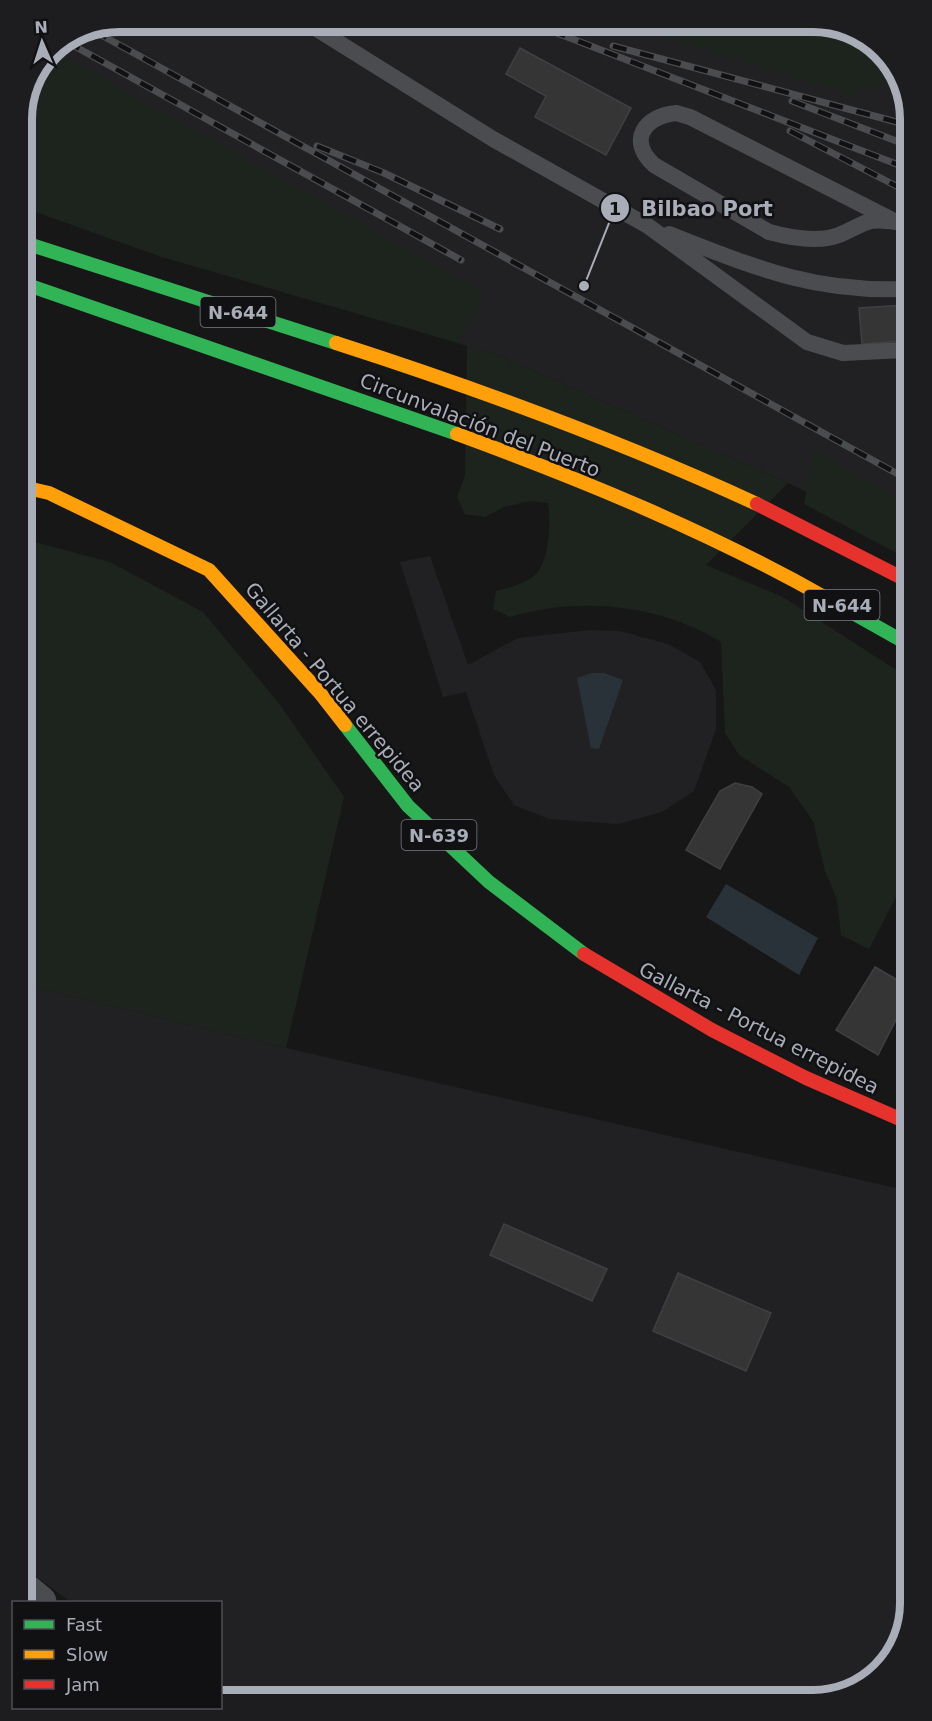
<svg xmlns="http://www.w3.org/2000/svg" width="932" height="1721" font-family="'DejaVu Sans',sans-serif">
<style>
.built{fill:#212123}
.green{fill:#1d241e}
.water{fill:#2a3239}
.building{fill:#353536;stroke:#3f4043;stroke-width:1.5}
.lines{fill:none;stroke-linecap:round;stroke-linejoin:round}
.lane{stroke:#4b4c50;stroke-width:16}
.street{stroke:#4b4c50;stroke-width:33}
.fast{stroke:#30b455;stroke-width:14}
.slow{stroke:#ff9f0a;stroke-width:14}
.jam{stroke:#e5322d;stroke-width:14}
.rail-casing{stroke:#4b4c4f;stroke-width:7}
.rail{stroke:#111113;stroke-width:4.5;stroke-dasharray:14;stroke-linecap:butt}
.labels{text-anchor:middle;dominant-baseline:central;stroke-width:5;stroke-linejoin:round;paint-order:stroke}
.shield{fill:#111113;stroke:#7b7e86;stroke-width:1.5}
.shield-label{font-size:18px;font-weight:bold;fill:#a8adb8}
.street-label{font-size:20px;fill:#a8adb8;stroke:#111113}
.rim{fill:none;stroke:#a8adb8;stroke-width:8}
.leader{fill:none;stroke:#a8adb8;stroke-width:2}
.callout-dot{fill:#a8adb8;stroke:#111113;stroke-width:2}
.mark-label{font-size:18px;text-anchor:middle;font-weight:bold;fill:#111}
.callout-label{font-size:21px;text-anchor:middle;font-weight:bold;fill:#a8adb8;stroke:#111113;stroke-width:5;stroke-linejoin:round;paint-order:stroke}
</style>
<rect width="100%" height="100%" fill="#171717"/>
<path class="built" d="M 118,21 L 820,21 L 868,38 L 903,81 L 906,542 L 788,483 L 502,357 L 367,315 L 162,257 L 22,207 L 21,112 L 50,49 Z
M 430,556 L 468,665 L 518,638 L 590,630 L 620,631 L 668,644 L 700,662 L 716,690 L 716,729 L 694,791 L 662,812 L 618,824 L 549,819 L 514,805 L 494,775 L 466,692 L 443,697 L 400,562 Z
M 25,985 L 286,1048 L 909,1191 L 911,1603 L 895,1656 L 851,1692 L 221,1699 L 220,1602 L 71,1602 L 28,1571 Z"/>
<path class="green" d="M 614,21 L 726,21 L 762,27 L 829,24 L 868,38 L 901,78 L 852,95 Z
M 50,49 L 485,293 L 458,343 L 162,257 L 22,207 L 21,112 Z
M 467,346 L 502,357 L 788,483 L 706,565 L 781,596 L 906,676 L 907,876 L 869,949 L 841,935 L 837,900 L 825,871 L 813,821 L 789,787 L 739,755 L 725,733 L 721,642 C 661,604 577,596 510,617 L 493,609 L 496,591 C 508,588 525,584 535,575 C 550,561 551,522 548,503 L 530,501 L 504,507 L 485,517 L 465,514 L 457,497 L 465,476 Z
M 814,449 L 906,504 L 906,558 L 804,504 Z
M 23,539 L 110,562 L 203,612 L 278,702 L 344,797 L 286,1048 L 25,985 Z"/>
<path class="water" d="M 592,673 L 604,673 L 623,680 L 599,749 L 591,748 L 577,678 Z
M 726,884 L 818,938 L 799,975 L 706,917 Z"/>
<path class="building" d="M 520,48 L 631,108 L 606,155 L 535,117 L 546,96 L 506,74 Z
M 905,305 L 905,341 L 862,344 L 859,308 Z
M 735,783 L 752,787 L 762,794 L 720,869 L 686,850 L 720,791 Z
M 875,967 L 908,986 L 908,1022 L 898,1016 L 878,1055 L 836,1030 Z
M 504,1224 L 607,1269 L 592,1301 L 490,1255 Z
M 678,1273 L 771,1313 L 746,1371 L 653,1331 Z"/>
<g class="lines">
<path class="lane" d="M 304,21 L 493,139 L 648,226 L 807,342 L 843,353 L 905,350
M 676,113 L 690,117 L 896,222 C 865,217 866,224 839,235 C 818,243 791,238 769,232 L 654,165 C 627,140 645,116 676,113 Z
M 669,234 C 754,267 811,292 904,289"/>
<path class="street" d="M 28,1592 L 40,1602"/>
<path class="fast" d="M 22,242 L 336,343
M 22,283 L 457,434
M 826,598 L 906,643
M 345,725 L 408,806 L 489,882 L 584,954"/>
<path class="slow" d="M 336,343 C 479,389 620,441 757,504
M 457,434 C 583,480 709,532 826,598
M 23,487 L 49,493 L 209,570 L 320,693 L 345,725"/>
<path class="jam" d="M 757,504 L 906,580
M 584,954 L 712,1030 L 806,1078 L 909,1123"/>
<g class="rail-casing">
<path id="rail" d="M 526,21 L 904,167
M 94,31 L 905,478
M 67,42 L 461,260
M 613,46 L 904,124
M 792,101 L 904,144
M 790,131 L 904,190
M 317,146 L 384,173 L 500,229"/>
</g>
<use href="#rail" class="rail"/>
</g>
<g class="labels">
<g class="shield">
<rect x="200.5" y="297" width="75" height="30" rx="4.5"/>
<rect x="804.5" y="590" width="75" height="30" rx="4.5"/>
<rect x="401.5" y="820" width="75" height="30" rx="4.5"/>
</g>
<g class="shield-label">
<text x="238" y="312">N-644</text>
<text x="842" y="605">N-644</text>
<text x="439" y="835">N-639</text>
</g>
<g class="street-label">
<text transform="translate(480 425) rotate(21)">Circunvalación del Puerto</text>
<text transform="translate(335 687) rotate(50)">Gallarta - Portua errepidea</text>
<text transform="translate(759 1028) rotate(27)">Gallarta - Portua errepidea</text>
</g>
</g>
<path d="M0 0H932V1721H0ZM119 32H813A87 87 0 0 1 900 119V1603A87 87 0 0 1 813 1690H119A87 87 0 0 1 32 1603V119A87 87 0 0 1 119 32Z" fill="#1d1d20" fill-rule="evenodd"/>
<path class="rim" d="M119 32H813A87 87 0 0 1 900 119V1603A87 87 0 0 1 813 1690H119A87 87 0 0 1 32 1603V119A87 87 0 0 1 119 32Z"/>
<path class="leader" d="M584 286L615 208"/>
<g class="callout-dot">
<circle cx="584" cy="286" r="6"/>
<circle cx="615" cy="208" r="15"/>
</g>
<g class="mark-label">
<text x="615" y="215">1</text>
</g>
<g class="callout-label">
<text x="707" y="216">Bilbao Port</text>
</g>
<rect x="12" y="1601" width="210" height="108" fill="#111113" stroke="#4d4f55" stroke-width="1.5"/>
<rect x="24" y="1620" width="30" height="9" fill="#30b455" stroke="#4d4f55" stroke-width="1.5"/>
<text x="66" y="1631" font-size="18" fill="#a8adb8">Fast</text>
<rect x="24" y="1650" width="30" height="9" fill="#ff9f0a" stroke="#4d4f55" stroke-width="1.5"/>
<text x="66" y="1661" font-size="18" fill="#a8adb8">Slow</text>
<rect x="24" y="1680" width="30" height="9" fill="#e5322d" stroke="#4d4f55" stroke-width="1.5"/>
<text x="66" y="1691" font-size="18" fill="#a8adb8">Jam</text>
<g transform="translate(42 42) rotate(357)" stroke="#111113" stroke-width="4.5" paint-order="stroke">
<path d="M0-4.5L10 22L0 15L-10 22Z" fill="#a8adb8"/>
<text y="-9" font-size="16" font-weight="bold" text-anchor="middle" fill="#a8adb8">N</text>
</g>
</svg>
